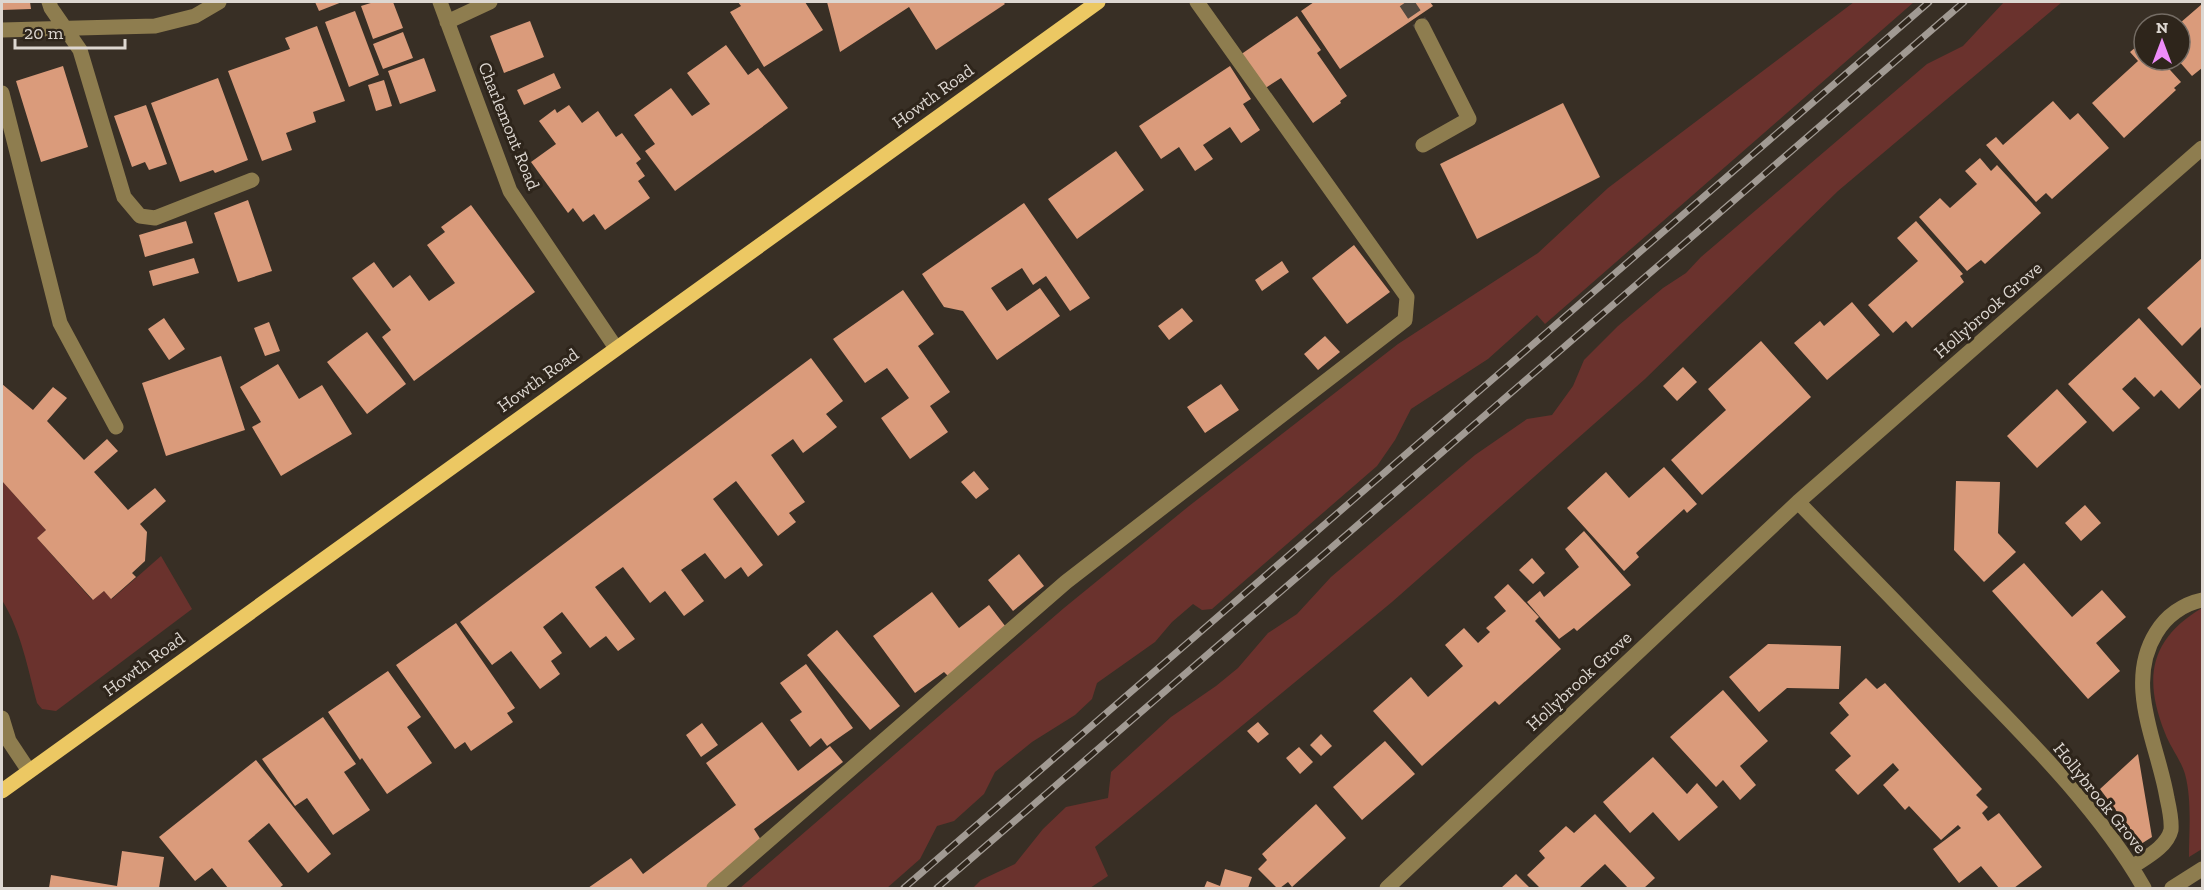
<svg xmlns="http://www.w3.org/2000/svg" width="2204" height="890" font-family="'Zilla Slab',serif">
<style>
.green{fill:#6a322d}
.building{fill:#da9b7b}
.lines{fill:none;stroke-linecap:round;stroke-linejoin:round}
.minor-tunnel{stroke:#51483f;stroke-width:15;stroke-dasharray:15 8;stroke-linecap:butt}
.minor{stroke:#8e7d4f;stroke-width:15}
.major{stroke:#ecc863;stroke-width:15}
.rail-casing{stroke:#a19a93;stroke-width:7}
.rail{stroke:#2e251b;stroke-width:4.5;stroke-dasharray:14;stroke-linecap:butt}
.labels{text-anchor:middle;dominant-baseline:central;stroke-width:6;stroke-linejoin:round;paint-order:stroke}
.street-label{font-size:18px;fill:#ddd7d1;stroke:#2e251b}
</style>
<rect width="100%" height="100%" fill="#382f25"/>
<path class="green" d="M 1854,2 L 1914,2 L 1545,324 L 1537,315 L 1488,359 L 1411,409 L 1395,440 L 1377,466 L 1212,609 L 1202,610 L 1193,604 L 1172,622 L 1155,642 L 1097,683 L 1092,699 L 1075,715 L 1032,742 L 995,772 L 984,794 L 954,821 L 937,826 L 920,859 L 887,888 L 740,888 L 1064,608 L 1189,506 L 1398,344 L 1538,253 L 1608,188 Z
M 2004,2 L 2062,2 L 1838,191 L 1645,379 L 1392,602 L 1095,847 L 1108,876 L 1090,888 L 973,888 L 981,880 L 1015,864 L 1043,829 L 1066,807 L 1108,798 L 1111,772 L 1171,717 L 1216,686 L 1238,668 L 1268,633 L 1297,614 L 1331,577 L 1475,455 L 1527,419 L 1552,415 L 1573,386 L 1584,360 L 1618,326 L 1663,288 L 1686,273 L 1701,257 L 1927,64 L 1963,46 Z
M 2,481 L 46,530 L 37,538 L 92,600 L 104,591 L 112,599 L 161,556 L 192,609 L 56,711 L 42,709 L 37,703 C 28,669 21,631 2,600 Z
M 2202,608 L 2202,849 L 2189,857 C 2189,830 2192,800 2185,774 C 2181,760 2170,747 2165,733 C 2143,678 2150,639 2202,608 Z"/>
<path class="building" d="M 2,2 L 30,2 L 31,9 L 2,10 Z
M 315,2 L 342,2 L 319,11 Z
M 374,2 L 393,2 L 403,28 L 373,39 L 361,6 Z
M 738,2 L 805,2 L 823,30 L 764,67 L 730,12 L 741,6 Z
M 827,2 L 1003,2 L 1005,4 L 936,50 L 909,7 L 840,52 Z
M 1314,2 L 1430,2 L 1433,6 L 1340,69 L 1301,11 Z
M 2202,4 L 2202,68 L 2192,76 L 2178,60 L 2180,60 L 2180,23 Z
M 355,11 L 379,75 L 349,87 L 325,22 Z
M 1297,16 L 1321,50 L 1317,53 L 1347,96 L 1340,101 L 1341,103 L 1313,123 L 1281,78 L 1264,89 L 1240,55 Z
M 530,21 L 544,57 L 504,73 L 490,36 Z
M 317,26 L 345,101 L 313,112 L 316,122 L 286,133 L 292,150 L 262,161 L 228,71 L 290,49 L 285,38 Z
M 403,32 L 413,58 L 383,69 L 373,44 Z
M 2144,40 L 2144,60 L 2161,60 L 2181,82 L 2174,88 L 2176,90 L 2124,138 L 2092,103 L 2138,61 L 2130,52 Z
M 726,45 L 748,75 L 758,68 L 788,108 L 675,191 L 645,151 L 655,144 L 634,115 L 671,88 L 692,116 L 710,104 L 687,73 Z
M 424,58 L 436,91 L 400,104 L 388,71 Z
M 63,66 L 88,147 L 41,162 L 16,81 Z
M 1230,66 L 1251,99 L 1243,104 L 1260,130 L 1241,143 L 1230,127 L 1203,145 L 1213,159 L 1195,171 L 1179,147 L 1161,159 L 1139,126 Z
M 554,73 L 561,88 L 524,105 L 517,90 Z
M 218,78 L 248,160 L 215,173 L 213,170 L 180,182 L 151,103 Z
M 384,80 L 392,106 L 376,111 L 368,85 Z
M 2053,101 L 2070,120 L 2078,113 L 2109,148 L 2052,199 L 2046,193 L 2036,202 L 1986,145 L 1996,137 L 2003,145 Z
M 1563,103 L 1600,177 L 1477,239 L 1440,164 Z
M 146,105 L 167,164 L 149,170 L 145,162 L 132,167 L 114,116 Z
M 569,105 L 582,123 L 598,111 L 616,137 L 622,133 L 641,159 L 636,163 L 645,176 L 638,181 L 650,198 L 605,230 L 594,214 L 583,222 L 573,208 L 568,213 L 531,162 L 556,144 L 539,121 L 555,109 L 557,113 Z
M 1116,151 L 1144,190 L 1077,239 L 1048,199 Z
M 1980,158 L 1991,171 L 1997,165 L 2041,213 L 1985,264 L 1981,260 L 1967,271 L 1919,217 L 1940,198 L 1950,208 L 1977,184 L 1965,171 Z
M 248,200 L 272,271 L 238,282 L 214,213 Z
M 1024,203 L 1090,298 L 1070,311 L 1046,276 L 1033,285 L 1022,268 L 991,288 L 1007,311 L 1040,288 L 1060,316 L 997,360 L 963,311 L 944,307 L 922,274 Z
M 471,205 L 535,292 L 414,381 L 382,337 L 391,330 L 352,278 L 374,262 L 393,288 L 410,275 L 429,301 L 455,283 L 427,245 L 445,232 L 441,227 Z
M 186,221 L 193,243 L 145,257 L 139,235 Z
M 1916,221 L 1963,274 L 1960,276 L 1964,282 L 1912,328 L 1906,321 L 1893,333 L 1868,305 L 1918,261 L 1897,238 Z
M 1354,245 L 1390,292 L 1347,324 L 1312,278 Z
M 194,258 L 199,273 L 153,286 L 149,271 Z
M 2202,258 L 2202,326 L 2182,346 L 2147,308 Z
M 1282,261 L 1289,272 L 1262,291 L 1255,280 Z
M 903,290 L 934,334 L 918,346 L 950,392 L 930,406 L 948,432 L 910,459 L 881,418 L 909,398 L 887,368 L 865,383 L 833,339 Z
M 1852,302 L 1880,335 L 1827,380 L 1794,343 L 1820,321 L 1824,326 Z
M 1182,308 L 1193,321 L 1169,340 L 1158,326 Z
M 164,318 L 185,349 L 169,360 L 148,329 Z
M 2139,318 L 2202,387 L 2179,409 L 2161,390 L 2154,397 L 2135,377 L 2122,389 L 2140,408 L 2113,432 L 2068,384 Z
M 269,322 L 280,351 L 265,356 L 254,328 Z
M 367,332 L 406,384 L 367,414 L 327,362 Z
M 1325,336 L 1340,352 L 1318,370 L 1304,354 Z
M 1761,341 L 1811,397 L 1702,495 L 1671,460 L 1726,410 L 1708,389 Z
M 221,356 L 245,430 L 166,456 L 142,383 Z
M 811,358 L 843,401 L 826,414 L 837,427 L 823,438 L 803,453 L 793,439 L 771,455 L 805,502 L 789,513 L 796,522 L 778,536 L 736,481 L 713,499 L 763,565 L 748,577 L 741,567 L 725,579 L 705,553 L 681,570 L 704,601 L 684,616 L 665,591 L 650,603 L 623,567 L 595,587 L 635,639 L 618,651 L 606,636 L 590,648 L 562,612 L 543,627 L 562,653 L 551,661 L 560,674 L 555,678 L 540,689 L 511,651 L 492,665 L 460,622 Z
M 278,364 L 299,399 L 322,385 L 352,434 L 281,476 L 252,427 L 261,422 L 240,387 Z
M 1683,367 L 1697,382 L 1677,401 L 1663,386 Z
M 2,384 L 33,410 L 53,387 L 67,398 L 47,421 L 84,460 L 107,439 L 118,451 L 94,472 L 128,510 L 155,488 L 166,501 L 140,524 L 147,532 L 145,561 L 132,573 L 136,577 L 111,599 L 104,591 L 93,600 L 37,538 L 46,530 L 2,481 Z
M 1221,384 L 1239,410 L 1205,433 L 1187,407 Z
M 2057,389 L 2087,422 L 2037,468 L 2007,436 Z
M 1664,467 L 1697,504 L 1687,513 L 1684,509 L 1636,553 L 1639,557 L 1624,571 L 1567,508 L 1606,472 L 1629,498 Z
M 974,471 L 989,489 L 976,499 L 961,482 Z
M 1956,481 L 2000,482 L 1998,533 L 2016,552 L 1984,582 L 1954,550 Z
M 2085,505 L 2101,523 L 2081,541 L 2065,523 Z
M 1584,531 L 1631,585 L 1577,631 L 1574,628 L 1559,639 L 1527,602 L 1540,591 L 1544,597 L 1579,567 L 1565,549 Z
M 1019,554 L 1044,586 L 1013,611 L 988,580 Z
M 1532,558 L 1545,573 L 1533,584 L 1519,570 Z
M 2024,563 L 2072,617 L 2102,590 L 2126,617 L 2096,643 L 2120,671 L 2088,699 L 1992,591 Z
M 1508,584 L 1539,617 L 1535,621 L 1561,649 L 1499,705 L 1495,701 L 1422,766 L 1373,711 L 1411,677 L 1428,697 L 1463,666 L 1445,645 L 1464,628 L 1478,643 L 1490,632 L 1486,628 L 1506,611 L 1494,597 Z
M 932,592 L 959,628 L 989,605 L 1009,631 L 948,676 L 944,672 L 915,693 L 873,636 Z
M 456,623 L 515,708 L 507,713 L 513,722 L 471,751 L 465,742 L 455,749 L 396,665 Z
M 837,630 L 900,706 L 870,730 L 807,655 Z
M 1768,644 L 1841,646 L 1839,689 L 1787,688 L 1759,712 L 1729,677 Z
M 806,664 L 853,728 L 827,746 L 821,738 L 810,747 L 790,720 L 802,712 L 780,683 Z
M 388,671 L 421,717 L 407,727 L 432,763 L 387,794 L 362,758 L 360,760 L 328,712 Z
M 1866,678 L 1877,689 L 1885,683 L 1982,789 L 1976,795 L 1988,807 L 1982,813 L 1988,821 L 1999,813 L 2042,867 L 2014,888 L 1999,888 L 1981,866 L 1959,883 L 1933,849 L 1961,828 L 1958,825 L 1941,840 L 1909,806 L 1905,810 L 1883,785 L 1899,770 L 1893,763 L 1858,795 L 1835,770 L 1851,756 L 1830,733 L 1849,715 L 1839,703 Z
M 1723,690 L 1768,741 L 1740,766 L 1756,785 L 1740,800 L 1723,780 L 1716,787 L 1670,737 Z
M 323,717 L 356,764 L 344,772 L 370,810 L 333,835 L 307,798 L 295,806 L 262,759 Z
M 762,722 L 798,771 L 830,746 L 843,762 L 754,829 L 761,840 L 708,888 L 588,888 L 631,858 L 643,874 L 736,805 L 706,763 Z
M 1258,722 L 1269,734 L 1258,743 L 1247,731 Z
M 702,723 L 718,745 L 701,757 L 686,735 Z
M 1321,734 L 1332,746 L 1321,756 L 1310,745 Z
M 1385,741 L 1415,774 L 1362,820 L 1333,787 Z
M 1299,747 L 1313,762 L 1300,774 L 1286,758 Z
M 2138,754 L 2152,837 L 2141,844 L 2100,789 Z
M 1653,757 L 1687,794 L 1697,783 L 1718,807 L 1679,841 L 1653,812 L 1630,833 L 1603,802 Z
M 256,760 L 331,854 L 308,873 L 269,823 L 248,841 L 283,885 L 279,888 L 228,888 L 212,868 L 195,881 L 159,837 Z
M 1316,804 L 1346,838 L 1292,887 L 1288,882 L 1280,888 L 1277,888 L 1258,869 L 1267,860 L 1262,854 Z
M 1595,814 L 1655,878 L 1644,888 L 1628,888 L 1605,864 L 1579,888 L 1540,888 L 1527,875 L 1545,858 L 1539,851 L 1566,826 L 1574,833 Z
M 122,851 L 164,857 L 159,888 L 49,888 L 51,875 L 117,886 Z
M 1225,869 L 1252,877 L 1248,888 L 1204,888 L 1207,881 L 1220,886 Z
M 1516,874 L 1530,888 L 1501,888 Z"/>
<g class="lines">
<path class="minor-tunnel" d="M 1406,2 L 1422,26"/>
<path class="minor" d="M 49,2 L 51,8 L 80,50 L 124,197 L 140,216 L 155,218 L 252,180
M 440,2 L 510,191 L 616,348
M 447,22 L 490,2
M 1422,26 L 1469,119 L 1423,145
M 2,30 L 155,26 L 195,16 L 219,2
M 2,93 L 60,323 L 116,427
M 1798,502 C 1859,564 1919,626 1979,689 C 2036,747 2104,817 2144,888
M 2,718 L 9,741 L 29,771
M 2132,867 C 2145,858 2167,847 2171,830 C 2172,820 2169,807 2167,798 C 2158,744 2124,685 2156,633 C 2166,616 2183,604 2202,600
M 714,888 L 1066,582 L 1405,320 L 1407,297 L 1197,2
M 1387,888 L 1798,502 L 2202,148
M 2172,888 L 2202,869"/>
<path class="major" d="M 2,791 L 1098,2"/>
<g class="rail-casing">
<path id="rail" d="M 904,888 L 1929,2
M 937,888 L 1964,2"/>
</g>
<use href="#rail" class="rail"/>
</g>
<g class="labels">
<g class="street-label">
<text transform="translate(933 96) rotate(-36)">Howth Road</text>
<text transform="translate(509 126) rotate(68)">Charlemont Road</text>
<text transform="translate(1988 310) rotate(-41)">Hollybrook Grove</text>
<text transform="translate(538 380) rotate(-36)">Howth Road</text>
<text transform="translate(144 664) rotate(-36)">Howth Road</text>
<text transform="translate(1579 681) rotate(-43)">Hollybrook Grove</text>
<text transform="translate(2100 798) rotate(51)">Hollybrook Grove</text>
</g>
</g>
<rect width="2204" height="890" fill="none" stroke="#ddd7d1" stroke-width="6"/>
<g transform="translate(2162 42)"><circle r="28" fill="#2e251b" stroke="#746c64" stroke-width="1.5"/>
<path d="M0-4.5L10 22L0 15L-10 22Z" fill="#ee8cf9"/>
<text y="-9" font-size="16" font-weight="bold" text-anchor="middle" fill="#ddd7d1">N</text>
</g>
<path d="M15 39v9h110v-9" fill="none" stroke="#ddd7d1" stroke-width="3"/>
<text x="24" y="39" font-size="18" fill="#ddd7d1" stroke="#2e251b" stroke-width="4.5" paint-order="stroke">20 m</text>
</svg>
